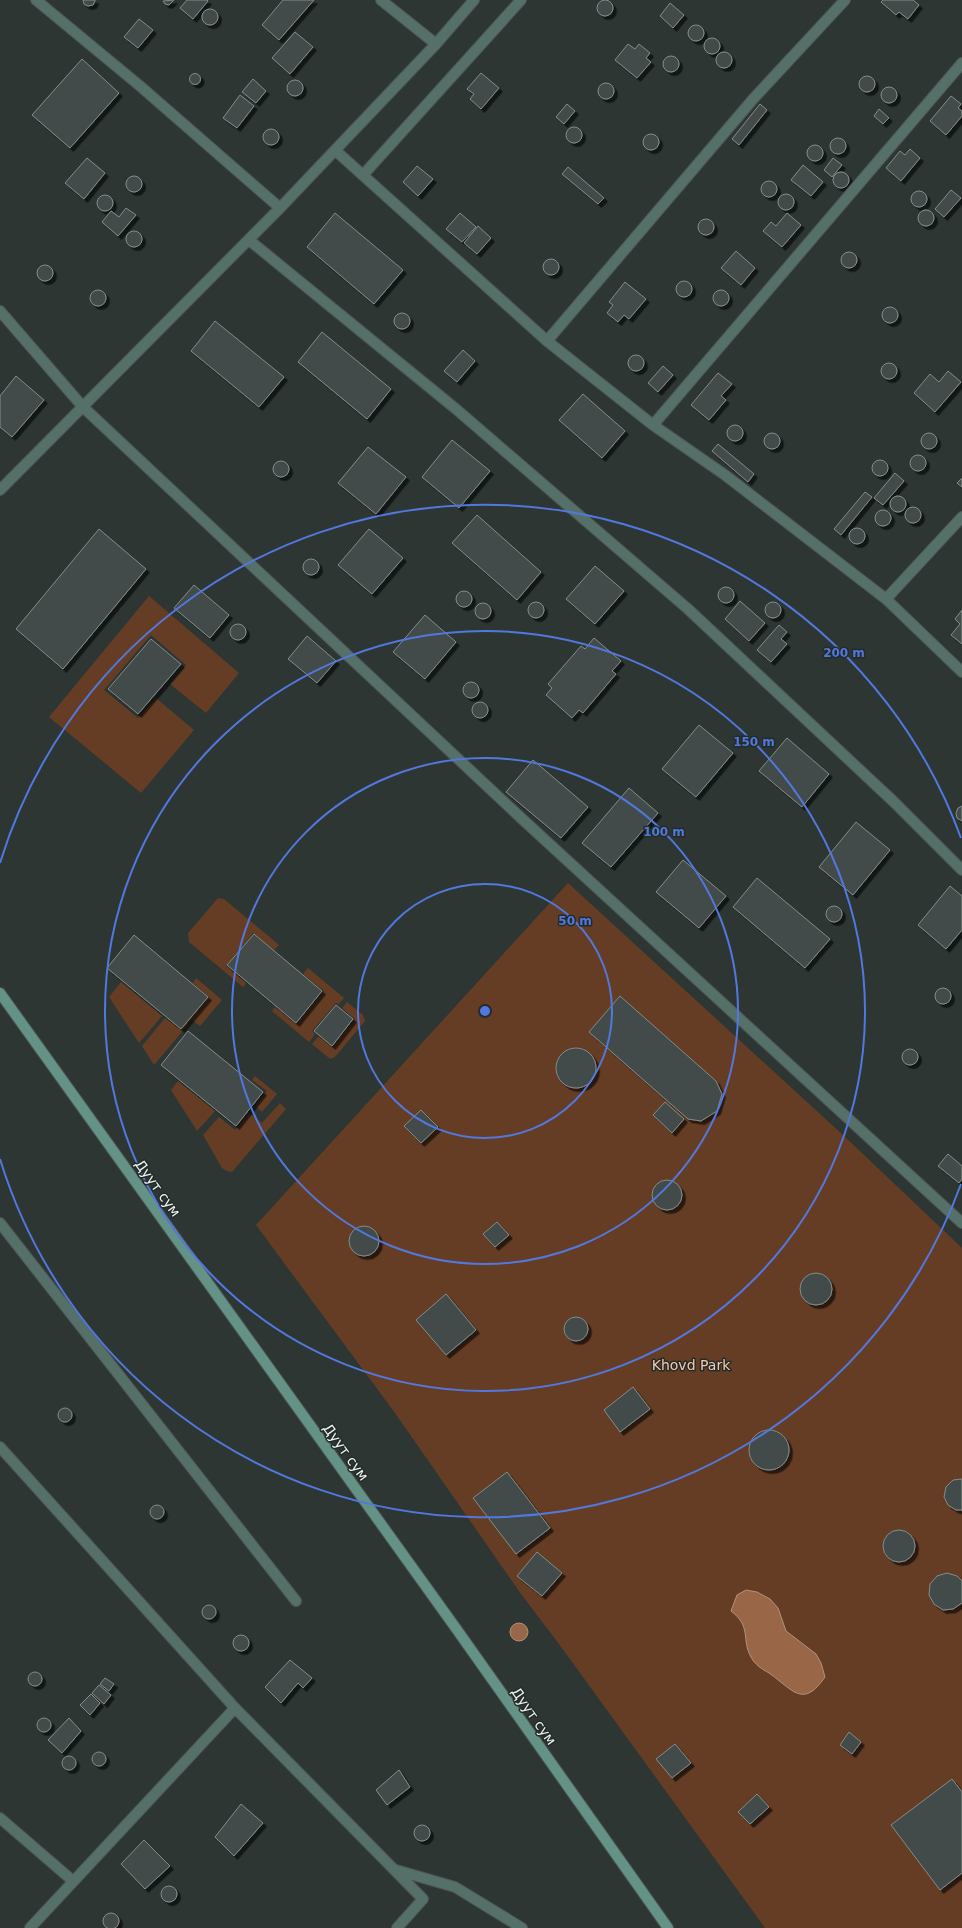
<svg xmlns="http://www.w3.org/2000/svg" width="962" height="1928" font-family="'DejaVu Sans',sans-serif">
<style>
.green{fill:#653d25}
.water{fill:#996748;stroke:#b3927c}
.building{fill:#424c49;stroke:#828c89;filter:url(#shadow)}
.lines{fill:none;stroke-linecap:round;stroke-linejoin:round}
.street-casing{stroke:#4c5552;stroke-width:12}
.secondary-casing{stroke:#4c5552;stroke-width:12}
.street{stroke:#547068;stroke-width:10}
.secondary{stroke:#649286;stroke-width:10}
.ring{fill:none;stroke:#5278df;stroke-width:2}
.labels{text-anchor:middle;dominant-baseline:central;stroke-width:3;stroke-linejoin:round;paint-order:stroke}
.street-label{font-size:14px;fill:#f0f5f4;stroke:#232c29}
.park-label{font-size:14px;fill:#f8c9ae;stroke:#232c29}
.centre{fill:#5278df;stroke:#232c29;stroke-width:2}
.ring-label{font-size:12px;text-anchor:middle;font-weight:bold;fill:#5278df;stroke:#232c29;stroke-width:3;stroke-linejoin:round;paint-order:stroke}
</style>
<defs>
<filter id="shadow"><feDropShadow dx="3.5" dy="3.5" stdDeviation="0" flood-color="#0009"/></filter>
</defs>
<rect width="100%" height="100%" fill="#2d3633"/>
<path class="green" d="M 149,596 L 239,673 L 206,713 L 170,684 L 186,665 L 151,635 L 104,690 L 138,718 L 156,698 L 194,730 L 141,793 L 49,717 Z
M 568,883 L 844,1136 L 962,1248 L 962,1928 L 765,1928 L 559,1644 L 521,1594 L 395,1413 L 256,1225 Z
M 218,898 L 224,899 L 279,945 L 274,950 L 253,933 L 226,966 L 246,983 L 243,987 L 189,942 L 188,933 Z
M 308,968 L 344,998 L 339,1004 L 336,1003 L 312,1031 L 315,1034 L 309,1042 L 272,1011 L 275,1007 L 296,1024 L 324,991 L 303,974 Z
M 196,978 L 222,1000 L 200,1026 L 192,1020 L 154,1065 L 142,1046 L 165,1018 L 181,1030 L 209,997 L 193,983 Z
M 121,982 L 162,1016 L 139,1043 L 109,997 Z
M 347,1002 L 363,1015 L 365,1021 L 335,1057 L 330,1059 L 312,1044 L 319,1036 L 332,1047 L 355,1019 L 342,1008 Z
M 255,1076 L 277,1094 L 262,1112 L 255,1106 L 267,1091 L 252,1080 Z
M 178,1081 L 215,1111 L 197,1131 L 171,1090 Z
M 280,1103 L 286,1109 L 232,1172 L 227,1171 L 222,1168 L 203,1135 L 219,1117 L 235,1130 L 249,1113 L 262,1123 Z"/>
<path class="water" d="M 746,1590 L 757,1592 L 770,1599 L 778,1608 L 786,1631 L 816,1654 L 821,1663 L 825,1677 C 803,1709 793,1690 769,1673 C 762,1669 755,1665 751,1657 C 741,1639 752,1627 731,1611 L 737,1595 Z
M510 1632a9 9 0 1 1 18 0a9 9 0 1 1-18 0Z"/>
<path class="building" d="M 83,0 L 95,0 L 95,1 L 93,5 L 88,6 L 84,4 Z
M 174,0 L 169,5 L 165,4 L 163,1 Z
M 187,0 L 207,0 L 208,1 L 193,19 L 180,8 Z
M 283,0 L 314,0 L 279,40 L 262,25 Z
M 883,0 L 913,0 L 919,5 L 908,19 L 899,12 L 896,15 L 881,2 Z
M597 8a8 8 0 1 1 16 0a8 8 0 1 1-16 0Z
M 670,3 L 684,15 L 673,28 L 660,16 Z
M202 17a8 8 0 1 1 16 0a8 8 0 1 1-16 0Z
M 139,19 L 153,30 L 138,48 L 124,37 Z
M688 33a8 8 0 1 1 16 0a8 8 0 1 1-16 0Z
M 295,32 L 313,47 L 290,74 L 272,58 Z
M704 46a8 8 0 1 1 16 0a8 8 0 1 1-16 0Z
M 628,44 L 635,49 L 639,44 L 650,53 L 646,58 L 651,62 L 637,78 L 615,60 Z
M716 60a8 8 0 1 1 16 0a8 8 0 1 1-16 0Z
M663 64a8 8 0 1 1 16 0a8 8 0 1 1-16 0Z
M 82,59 L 119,93 L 70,148 L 32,115 Z
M 481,73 L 499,88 L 481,109 L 470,99 L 474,94 L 467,89 Z
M189.5 79a5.5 5.5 0 1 1 11 0a5.5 5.5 0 1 1-11 0Z
M859 84a8 8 0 1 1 16 0a8 8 0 1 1-16 0Z
M 253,79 L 266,91 L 256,103 L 242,92 Z
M287 88a8 8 0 1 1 16 0a8 8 0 1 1-16 0Z
M598 91a8 8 0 1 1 16 0a8 8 0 1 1-16 0Z
M881 95a8 8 0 1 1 16 0a8 8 0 1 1-16 0Z
M 240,95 L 254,106 L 237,128 L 223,118 Z
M 951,96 L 961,104 L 958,108 L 962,111 L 962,116 L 946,135 L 930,121 Z
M 567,104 L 575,111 L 564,124 L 556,117 Z
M 760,104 L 767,110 L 739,145 L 732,139 Z
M 879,109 L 889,118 L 883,124 L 874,116 Z
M566 135a8 8 0 1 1 16 0a8 8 0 1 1-16 0Z
M263 137a8 8 0 1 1 16 0a8 8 0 1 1-16 0Z
M643 142a8 8 0 1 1 16 0a8 8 0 1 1-16 0Z
M830 146a8 8 0 1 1 16 0a8 8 0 1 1-16 0Z
M807 153a8 8 0 1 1 16 0a8 8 0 1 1-16 0Z
M 910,149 L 920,158 L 901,181 L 886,168 L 900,151 L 905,155 Z
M 87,158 L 105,173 L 84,199 L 65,183 Z
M 833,158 L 842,165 L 832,177 L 824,170 Z
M 803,165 L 823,182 L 811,196 L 791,180 Z
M 417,166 L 433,179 L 418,196 L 403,182 Z
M 568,167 L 604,198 L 598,204 L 562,174 Z
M833 180a8 8 0 1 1 16 0a8 8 0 1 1-16 0Z
M126 184a8 8 0 1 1 16 0a8 8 0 1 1-16 0Z
M761 189a8 8 0 1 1 16 0a8 8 0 1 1-16 0Z
M 951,190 L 961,198 L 944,217 L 935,209 Z
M911 199a8 8 0 1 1 16 0a8 8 0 1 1-16 0Z
M778 202a8 8 0 1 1 16 0a8 8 0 1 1-16 0Z
M97 203a8 8 0 1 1 16 0a8 8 0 1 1-16 0Z
M 126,208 L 136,215 L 118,236 L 102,222 L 111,211 L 119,217 Z
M918 218a8 8 0 1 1 16 0a8 8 0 1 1-16 0Z
M 335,213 L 403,270 L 374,304 L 307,247 Z
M 460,213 L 476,227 L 462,242 L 446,229 Z
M 787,213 L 801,225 L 782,247 L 763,231 L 771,222 L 776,226 Z
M698 227a8 8 0 1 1 16 0a8 8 0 1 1-16 0Z
M 478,226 L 491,238 L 477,254 L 464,243 Z
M126 239a8 8 0 1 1 16 0a8 8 0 1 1-16 0Z
M 736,251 L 755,268 L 741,285 L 721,268 Z
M841 260a8 8 0 1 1 16 0a8 8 0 1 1-16 0Z
M543 267a8 8 0 1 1 16 0a8 8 0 1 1-16 0Z
M37 273a8 8 0 1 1 16 0a8 8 0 1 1-16 0Z
M676 289a8 8 0 1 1 16 0a8 8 0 1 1-16 0Z
M 625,282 L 646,299 L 629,319 L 624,315 L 618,322 L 607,313 L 613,305 L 609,302 Z
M713 298a8 8 0 1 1 16 0a8 8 0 1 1-16 0Z
M90 298a8 8 0 1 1 16 0a8 8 0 1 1-16 0Z
M882 315a8 8 0 1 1 16 0a8 8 0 1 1-16 0Z
M394 321a8 8 0 1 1 16 0a8 8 0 1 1-16 0Z
M 215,321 L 284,377 L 259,407 L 191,351 Z
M 322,332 L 391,389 L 367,419 L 298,362 Z
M 463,350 L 475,361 L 457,382 L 444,371 Z
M628 363a8 8 0 1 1 16 0a8 8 0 1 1-16 0Z
M881 371a8 8 0 1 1 16 0a8 8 0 1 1-16 0Z
M 663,366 L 673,375 L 658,392 L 648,383 Z
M 948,371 L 961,382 L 935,412 L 914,393 L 930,374 L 939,382 Z
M 718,373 L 732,384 L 721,396 L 726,400 L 709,420 L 691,405 Z
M 16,376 L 44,400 L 12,437 L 0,427 L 0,396 Z
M 583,394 L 625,431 L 602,458 L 559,420 Z
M727 433a8 8 0 1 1 16 0a8 8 0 1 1-16 0Z
M921 441a8 8 0 1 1 16 0a8 8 0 1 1-16 0Z
M764 441a8 8 0 1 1 16 0a8 8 0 1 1-16 0Z
M 452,440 L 490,471 L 459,508 L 422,477 Z
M 718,444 L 754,474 L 748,482 L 712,451 Z
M 368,447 L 406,477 L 376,514 L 338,483 Z
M910 463a8 8 0 1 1 16 0a8 8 0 1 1-16 0Z
M872 468a8 8 0 1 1 16 0a8 8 0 1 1-16 0Z
M273 469a8 8 0 1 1 16 0a8 8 0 1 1-16 0Z
M 895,473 L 904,481 L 883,505 L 874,498 Z
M 962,478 L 962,487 L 957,483 Z
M 865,492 L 872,497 L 841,535 L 834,529 Z
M890 504a8 8 0 1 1 16 0a8 8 0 1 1-16 0Z
M905 515a8 8 0 1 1 16 0a8 8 0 1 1-16 0Z
M875 518a8 8 0 1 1 16 0a8 8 0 1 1-16 0Z
M 477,515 L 541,572 L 517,600 L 452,543 Z
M849 536a8 8 0 1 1 16 0a8 8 0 1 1-16 0Z
M 99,529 L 146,569 L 63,669 L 16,629 Z
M 369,529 L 403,558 L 372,594 L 338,565 Z
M303 567a8 8 0 1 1 16 0a8 8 0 1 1-16 0Z
M 595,566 L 624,591 L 595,624 L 566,599 Z
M 194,585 L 229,615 L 210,638 L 174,608 Z
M718 595a8 8 0 1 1 16 0a8 8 0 1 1-16 0Z
M456 599a8 8 0 1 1 16 0a8 8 0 1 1-16 0Z
M 740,601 L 765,623 L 749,641 L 725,619 Z
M765 610a8 8 0 1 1 16 0a8 8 0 1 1-16 0Z
M528 610a8 8 0 1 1 16 0a8 8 0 1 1-16 0Z
M475 611a8 8 0 1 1 16 0a8 8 0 1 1-16 0Z
M 962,610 L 962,644 L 951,635 L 960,624 L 955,619 Z
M 425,615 L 456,642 L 425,679 L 393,652 Z
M230 632a8 8 0 1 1 16 0a8 8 0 1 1-16 0Z
M 779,625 L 787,632 L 781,639 L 787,644 L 771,662 L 757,650 Z
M 307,636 L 336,661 L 317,683 L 288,659 Z
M 594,638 L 621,661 L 612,671 L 616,674 L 583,713 L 579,710 L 572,718 L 546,695 L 552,688 L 548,684 L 581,646 L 585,649 Z
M 151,639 L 181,664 L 138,714 L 108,689 Z
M463 690a8 8 0 1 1 16 0a8 8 0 1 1-16 0Z
M472 710a8 8 0 1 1 16 0a8 8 0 1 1-16 0Z
M 699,725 L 733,753 L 696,797 L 662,769 Z
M 787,738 L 829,774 L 802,807 L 759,771 Z
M 533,760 L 588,807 L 561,838 L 506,792 Z
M 629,788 L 658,813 L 611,867 L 582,843 Z
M 962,806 L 962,821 L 957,818 L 956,813 L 958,808 Z
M 856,822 L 890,850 L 853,895 L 819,867 Z
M 683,860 L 726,896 L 699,928 L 656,892 Z
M 757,878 L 830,939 L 805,968 L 733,907 Z
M 950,886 L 962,896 L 962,930 L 946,949 L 918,925 Z
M826 914a8 8 0 1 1 16 0a8 8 0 1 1-16 0Z
M 254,934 L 322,991 L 296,1023 L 227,965 Z
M 134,935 L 208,997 L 181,1029 L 107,968 Z
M935 996a8 8 0 1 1 16 0a8 8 0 1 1-16 0Z
M 620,996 L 716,1081 L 722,1094 L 717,1111 L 701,1121 L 688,1119 L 589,1032 Z
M 336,1005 L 353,1019 L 332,1046 L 314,1031 Z
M 188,1031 L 263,1092 L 236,1126 L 161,1065 Z
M556 1068a20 20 0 1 1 40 0a20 20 0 1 1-40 0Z
M902 1057a8 8 0 1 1 16 0a8 8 0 1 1-16 0Z
M 665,1102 L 684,1119 L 672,1133 L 653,1115 Z
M 421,1110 L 438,1127 L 421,1143 L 404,1126 Z
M 948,1154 L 962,1166 L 962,1179 L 959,1183 L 938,1166 Z
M652 1195a15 15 0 1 1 30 0a15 15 0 1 1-30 0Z
M 497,1222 L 509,1235 L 495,1247 L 483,1234 Z
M349 1241a15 15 0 1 1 30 0a15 15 0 1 1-30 0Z
M800 1289a16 16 0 1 1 32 0a16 16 0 1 1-32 0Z
M 446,1294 L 476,1330 L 446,1355 L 416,1320 Z
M564 1329a12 12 0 1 1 24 0a12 12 0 1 1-24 0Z
M 633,1387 L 650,1409 L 620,1432 L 604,1410 Z
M58 1415a7 7 0 1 1 14 0a7 7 0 1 1-14 0Z
M749 1450a20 20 0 1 1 40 0a20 20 0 1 1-40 0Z
M 507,1472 L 550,1528 L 516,1554 L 473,1498 Z
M 962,1479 L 962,1510 L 956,1510 L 948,1505 L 944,1497 L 946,1487 L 953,1480 Z
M150 1512a7 7 0 1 1 14 0a7 7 0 1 1-14 0Z
M883 1546a16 16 0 1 1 32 0a16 16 0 1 1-32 0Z
M 537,1552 L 562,1573 L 542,1596 L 517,1576 Z
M 947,1573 L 957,1576 L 962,1581 L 962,1603 L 953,1609 L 943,1610 L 934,1604 L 929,1595 L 930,1584 L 937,1576 Z
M202 1612a7 7 0 1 1 14 0a7 7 0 1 1-14 0Z
M233 1643a8 8 0 1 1 16 0a8 8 0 1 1-16 0Z
M 290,1660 L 312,1678 L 303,1688 L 298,1683 L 281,1703 L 265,1687 Z
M28 1679a7 7 0 1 1 14 0a7 7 0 1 1-14 0Z
M 105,1678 L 114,1684 L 109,1691 L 100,1684 Z
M 99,1685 L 111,1695 L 104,1704 L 92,1693 Z
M 91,1694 L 100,1703 L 90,1715 L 80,1705 Z
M 69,1718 L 81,1731 L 62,1753 L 48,1740 Z
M37 1725a7 7 0 1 1 14 0a7 7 0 1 1-14 0Z
M 849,1732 L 861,1742 L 852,1754 L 840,1745 Z
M 675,1744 L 691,1763 L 672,1778 L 656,1759 Z
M92 1759a7 7 0 1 1 14 0a7 7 0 1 1-14 0Z
M62 1763a7 7 0 1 1 14 0a7 7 0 1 1-14 0Z
M 399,1770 L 410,1787 L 387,1805 L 376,1790 Z
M 952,1779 L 962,1792 L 962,1873 L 940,1890 L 891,1825 Z
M 757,1794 L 769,1807 L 750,1824 L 738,1812 Z
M 241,1804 L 263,1823 L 234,1856 L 215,1837 Z
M414 1833a8 8 0 1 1 16 0a8 8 0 1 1-16 0Z
M 144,1840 L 170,1866 L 145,1889 L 121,1864 Z
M161 1894a8 8 0 1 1 16 0a8 8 0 1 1-16 0Z
M103 1921a8 8 0 1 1 16 0a8 8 0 1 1-16 0Z"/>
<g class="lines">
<g class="street-casing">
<path id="street" d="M 36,0 L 140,86 L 280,208
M 381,0 L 436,44
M 336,151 L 547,341 L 653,425 L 725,475 L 886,599 L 962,672
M 363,175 L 521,0
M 249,240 L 456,409 L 688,609 L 894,802 L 962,870
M 0,311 L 83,407 L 520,817 L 962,1223
M 547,341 L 754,98 L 845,0
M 653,425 L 962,63
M 0,490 L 280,208 L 436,44 L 474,0
M 886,599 L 962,517
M 0,1223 L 296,1601
M 0,1447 L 235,1708 L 423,1899 L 397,1928
M 0,1818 L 73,1881
M 396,1870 L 455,1887 L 522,1928
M 30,1928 L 235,1708"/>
</g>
<g class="secondary-casing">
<path id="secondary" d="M 0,993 L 455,1627 L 668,1928"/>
</g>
<use href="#street" class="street"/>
<use href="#secondary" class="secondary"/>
</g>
<g class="ring">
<circle cx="485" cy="1011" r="127"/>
<circle cx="485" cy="1011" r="253"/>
<circle cx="485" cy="1011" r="380"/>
<path d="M961 1184A507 507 0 0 1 0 1159M0 863A507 507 0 0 1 961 838"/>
</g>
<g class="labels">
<g class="street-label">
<text transform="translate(158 1188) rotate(54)">Дуут сум</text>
<text transform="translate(346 1452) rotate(54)">Дуут сум</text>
<text transform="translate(534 1716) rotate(55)">Дуут сум</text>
</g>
<g class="park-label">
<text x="691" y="1365">Khovd Park</text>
</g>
</g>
<circle cx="485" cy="1011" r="6" class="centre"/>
<g class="ring-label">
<text x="844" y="657">200 m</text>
<text x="754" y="746">150 m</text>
<text x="664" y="836">100 m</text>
<text x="575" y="925">50 m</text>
</g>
</svg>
